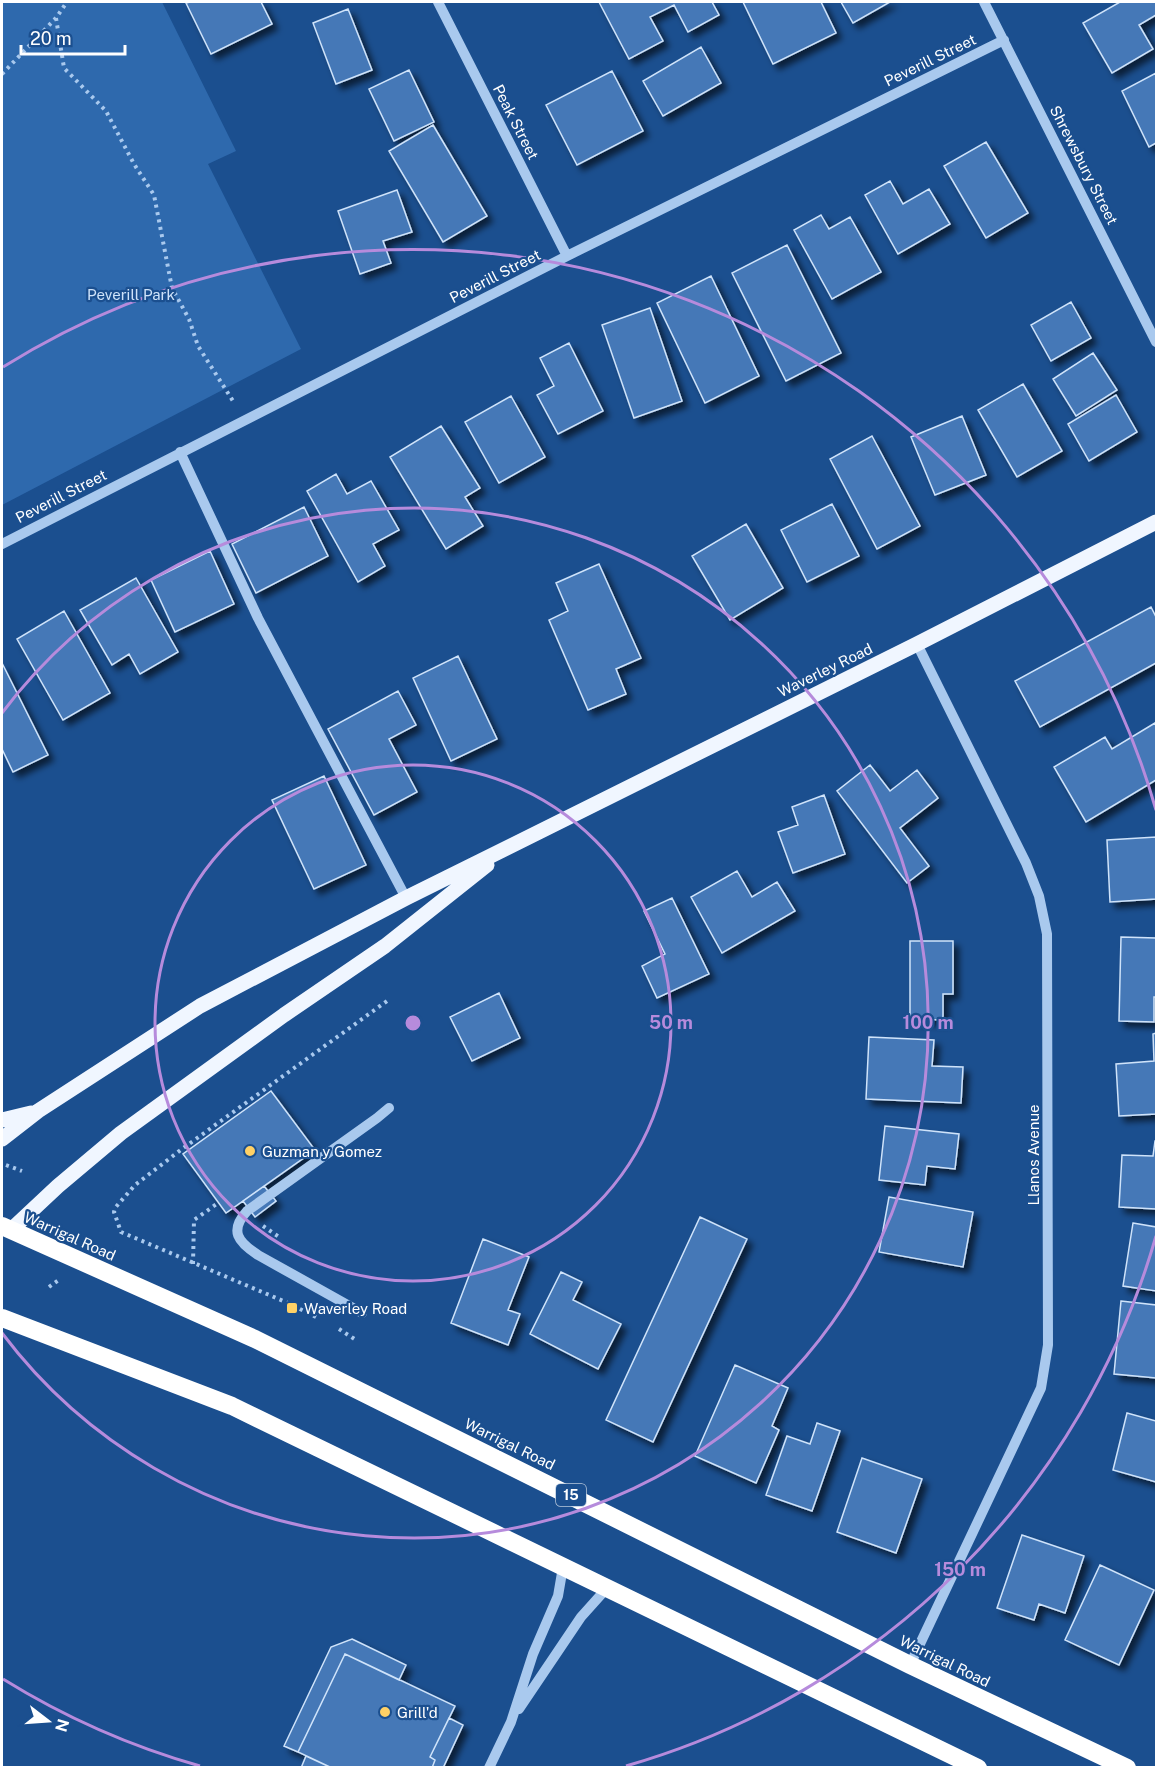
<svg xmlns="http://www.w3.org/2000/svg" width="1158" height="1769" font-family="'Public Sans',sans-serif">
<style>
.green{fill:#2e69ad}
.building{fill:#4478b7;stroke:#cfe3fa;stroke-width:1.5;filter:url(#shadow)}
.lines{fill:none;stroke-linecap:round;stroke-linejoin:round}
.path{stroke:#a9c9ee;stroke-width:4;stroke-dasharray:3 4.5;stroke-linecap:butt}
.minor{stroke:#a9c9ee;stroke-width:10}
.major{stroke:#f0f6ff;stroke-width:15}
.highway{stroke:#fff;stroke-width:18}
.ring{fill:none;stroke:#b68bdc;stroke-width:3}
.poi-dot{fill:#ffd166;stroke:#1b4f8f;stroke-width:2}
.labels{text-anchor:middle;dominant-baseline:central;stroke-width:4.5;stroke-linejoin:round;paint-order:stroke}
.shield{fill:#1b4f8f;stroke:#bbcadd;stroke-width:1.5}
.shield-label{font-size:14px;font-weight:bold;fill:#fff}
.street-label{font-size:15px;fill:#fff;stroke:#1b4f8f}
.park-label{font-size:15px;fill:#cfe3fa;stroke:#1b4f8f}
.poi-label{font-size:15px;fill:#fff;stroke:#1b4f8f;text-anchor:start}
.centre{fill:#b68bdc;stroke:#1b4f8f;stroke-width:3}
.ring-label{font-size:18px;text-anchor:middle;font-weight:bold;fill:#b68bdc;stroke:#1b4f8f;stroke-width:4.5;stroke-linejoin:round;paint-order:stroke}
</style>
<defs>
<filter id="shadow"><feDropShadow dx="5.5" dy="5.5" stdDeviation="3" flood-color="#0009"/></filter>
</defs>
<rect width="100%" height="100%" fill="#1b4f8f"/>
<path class="green" d="M 2,2 L 162,2 L 236,151 L 208,164 L 301,349 L 2,505 Z"/>
<path class="building" d="M 190,2 L 261,2 L 272,24 L 211,54 L 186,3 Z
M 599,2 L 712,2 L 719,15 L 688,32 L 674,5 L 650,17 L 663,41 L 629,59 Z
M 743,2 L 821,2 L 836,33 L 773,64 Z
M 841,2 L 890,2 L 853,23 Z
M 1120,2 L 1156,2 L 1156,15 L 1139,25 L 1153,49 L 1112,73 L 1083,23 Z
M 348,9 L 372,70 L 336,84 L 313,23 Z
M 701,47 L 721,83 L 663,116 L 643,81 Z
M 409,70 L 434,122 L 394,141 L 369,89 Z
M 612,71 L 643,131 L 577,165 L 546,105 Z
M 1156,73 L 1156,143 L 1149,147 L 1122,91 Z
M 433,125 L 487,216 L 443,242 L 389,151 Z
M 986,142 L 1028,213 L 986,238 L 944,166 Z
M 890,181 L 903,204 L 929,189 L 950,224 L 898,254 L 865,195 Z
M 397,190 L 412,232 L 383,241 L 391,263 L 360,274 L 338,211 Z
M 821,215 L 829,229 L 850,217 L 881,272 L 832,299 L 794,230 Z
M 787,245 L 841,353 L 786,381 L 732,273 Z
M 711,276 L 759,376 L 705,403 L 657,303 Z
M 1071,302 L 1091,338 L 1051,361 L 1031,325 Z
M 650,308 L 682,401 L 634,418 L 602,325 Z
M 569,343 L 603,411 L 558,434 L 537,395 L 554,386 L 540,358 Z
M 1093,353 L 1117,390 L 1076,416 L 1053,379 Z
M 1023,384 L 1062,451 L 1017,477 L 978,410 Z
M 1116,395 L 1137,432 L 1089,461 L 1068,424 Z
M 511,396 L 545,457 L 499,483 L 465,422 Z
M 962,416 L 986,475 L 935,495 L 911,437 Z
M 441,426 L 480,488 L 465,497 L 483,526 L 446,549 L 390,457 Z
M 872,436 L 920,526 L 877,549 L 830,459 Z
M 336,474 L 347,494 L 371,481 L 399,530 L 373,544 L 385,566 L 358,582 L 307,491 Z
M 832,504 L 859,556 L 807,582 L 781,530 Z
M 304,507 L 328,556 L 256,593 L 232,544 Z
M 746,524 L 783,588 L 730,620 L 692,556 Z
M 210,551 L 234,604 L 175,632 L 151,580 Z
M 599,564 L 641,658 L 616,669 L 626,694 L 588,710 L 549,620 L 568,611 L 556,583 Z
M 136,578 L 178,652 L 140,674 L 129,654 L 112,665 L 80,610 Z
M 1151,607 L 1156,617 L 1156,663 L 1040,727 L 1015,681 Z
M 64,611 L 110,693 L 63,720 L 17,639 Z
M 458,656 L 497,739 L 451,761 L 413,678 Z
M 2,663 L 48,755 L 13,772 L 2,749 Z
M 398,691 L 416,725 L 389,739 L 417,792 L 374,815 L 328,729 Z
M 1155,723 L 1156,726 L 1156,780 L 1086,822 L 1054,767 L 1105,737 L 1112,749 Z
M 870,765 L 890,791 L 917,770 L 938,798 L 900,828 L 929,866 L 907,883 L 837,791 Z
M 324,776 L 366,865 L 314,889 L 272,800 Z
M 824,795 L 845,854 L 793,873 L 778,832 L 798,825 L 792,807 Z
M 1156,837 L 1156,899 L 1110,902 L 1107,840 Z
M 737,871 L 752,897 L 777,882 L 795,911 L 722,953 L 691,897 Z
M 672,898 L 709,974 L 657,998 L 642,966 L 665,954 L 644,911 Z
M 1121,937 L 1156,938 L 1156,997 L 1154,997 L 1154,1022 L 1119,1021 Z
M 910,941 L 953,941 L 953,994 L 943,994 L 943,1020 L 910,1019 Z
M 499,993 L 520,1038 L 472,1061 L 450,1017 Z
M 1156,1033 L 1156,1114 L 1119,1116 L 1116,1064 L 1154,1061 L 1153,1034 Z
M 869,1037 L 934,1040 L 932,1066 L 963,1067 L 961,1103 L 866,1099 Z
M 271,1091 L 315,1150 L 226,1213 L 183,1154 Z
M 885,1126 L 959,1134 L 955,1169 L 927,1166 L 925,1185 L 879,1180 Z
M 1155,1141 L 1156,1141 L 1156,1209 L 1119,1207 L 1122,1155 L 1153,1156 Z
M 264,1186 L 276,1201 L 255,1217 L 243,1201 Z
M 889,1197 L 973,1212 L 963,1267 L 879,1252 Z
M 700,1217 L 747,1239 L 653,1442 L 606,1420 Z
M 1133,1223 L 1156,1227 L 1156,1291 L 1123,1286 Z
M 483,1239 L 529,1257 L 508,1310 L 520,1314 L 508,1345 L 451,1323 Z
M 561,1272 L 582,1282 L 573,1300 L 621,1324 L 598,1369 L 530,1334 Z
M 1121,1301 L 1156,1305 L 1156,1378 L 1114,1374 Z
M 735,1365 L 788,1388 L 772,1426 L 779,1430 L 756,1483 L 695,1456 Z
M 1127,1413 L 1156,1421 L 1156,1482 L 1113,1470 Z
M 817,1423 L 840,1431 L 812,1511 L 766,1495 L 787,1436 L 810,1444 Z
M 862,1458 L 922,1479 L 896,1553 L 837,1532 Z
M 1022,1535 L 1084,1556 L 1065,1613 L 1039,1604 L 1034,1620 L 997,1608 Z
M 1100,1565 L 1154,1590 L 1119,1665 L 1065,1640 Z
M 352,1639 L 406,1665 L 399,1680 L 345,1654 L 298,1752 L 284,1746 L 331,1647 Z
M 345,1654 L 455,1706 L 430,1757 L 435,1760 L 432,1768 L 332,1768 L 298,1752 Z
M 449,1718 L 463,1725 L 443,1768 L 432,1768 L 435,1760 L 430,1757 Z
M 306,1756 L 332,1768 L 301,1768 Z"/>
<g class="lines">
<path class="path" d="M 56,18 L 64,68 L 106,111 L 134,164 L 154,195 L 172,288 L 189,319 L 198,346 L 233,401
M 2,74 L 56,18 L 67,2
M 6,1165 L 22,1171
M 263,1226 L 279,1237
M 193,1264 L 194,1220 L 218,1203
M 49,1287 L 60,1279
M 316,1317 L 288,1303 L 121,1232 L 114,1212 L 115,1208 L 135,1185 L 182,1149 L 387,1001
M 339,1329 L 356,1340"/>
<path class="minor" d="M 438,2 L 567,256
M 984,2 L 1156,342
M 180,452 L 258,618 L 406,898
M 2,544 L 567,256 L 1004,40
M 362,1313 L 258,1255 C 238,1242 229,1231 247,1211 L 377,1118 L 389,1108
M 910,1665 L 1041,1388 L 1048,1345 L 1047,934 L 1039,896 L 1026,863 L 917,644
M 519,1709 L 581,1617 L 607,1588
M 489,1768 L 511,1722 L 533,1654 L 558,1596 L 563,1567"/>
<path class="major" d="M 2,1120 L 31,1113
M 2,1139 L 38,1111 L 200,1006 L 406,898 L 917,644 L 1156,522
M 11,1230 L 58,1186 L 121,1133 L 284,1015 L 385,946 L 487,865"/>
<path class="highway" d="M 2,1226 L 255,1339 L 910,1665 L 1127,1768
M 2,1318 L 232,1406 L 978,1768"/>
</g>
<g class="ring">
<circle cx="413" cy="1023" r="258"/>
<path d="M2 713A515 515 0 1 1 2 1333"/>
<path d="M1156 1236A773 773 0 0 1 626 1766M200 1766A773 773 0 0 1 3 1679M3 367A773 773 0 0 1 1156 810"/>
</g>
<g class="poi-dot">
<circle cx="250" cy="1151" r="6"/>
<rect x="286" y="1302" width="12" height="12" rx="3"/>
<circle cx="385" cy="1712" r="6"/>
</g>
<g class="labels">
<rect class="shield" x="556" y="1484" width="30" height="22" rx="4.5"/>
<g class="shield-label">
<text x="571" y="1495">15</text>
</g>
<g class="street-label">
<text transform="translate(930 60) rotate(-26)">Peverill Street</text>
<text transform="translate(516 122) rotate(63)">Peak Street</text>
<text transform="translate(1084 165) rotate(63)">Shrewsbury Street</text>
<text transform="translate(495 276) rotate(-27)">Peverill Street</text>
<text transform="translate(61 496) rotate(-27)">Peverill Street</text>
<text transform="translate(825 670) rotate(-26)">Waverley Road</text>
<text transform="translate(1033 1155) rotate(-90)">Llanos Avenue</text>
<text transform="translate(70 1236) rotate(24)">Warrigal Road</text>
<text transform="translate(510 1444) rotate(26)">Warrigal Road</text>
<text transform="translate(945 1661) rotate(26)">Warrigal Road</text>
</g>
<g class="park-label">
<text x="131" y="294">Peverill Park</text>
</g>
<g class="poi-label">
<text x="262" y="1151">Guzman y Gomez</text>
<text x="304" y="1308">Waverley Road</text>
<text x="397" y="1712">Grill'd</text>
</g>
</g>
<circle cx="413" cy="1023" r="9" class="centre"/>
<g class="ring-label">
<text x="671" y="1029">50 m</text>
<text x="928" y="1029">100 m</text>
<text x="960" y="1576">150 m</text>
</g>
<rect width="1158" height="1769" fill="none" stroke="#ffffff" stroke-width="6"/>
<g transform="translate(48 1721) rotate(107)" stroke="#1b4f8f" stroke-width="4.5" paint-order="stroke">
<path d="M0-4.5L10 22L0 15L-10 22Z" fill="#ffffff"/>
<text y="-9" font-size="16" font-weight="bold" text-anchor="middle" fill="#ffffff">N</text>
</g>
<path d="M21 45v9h104v-9" fill="none" stroke="#ffffff" stroke-width="3"/>
<text x="30" y="45" font-size="18" fill="#ffffff" stroke="#1b4f8f" stroke-width="4.5" paint-order="stroke">20 m</text>
</svg>
